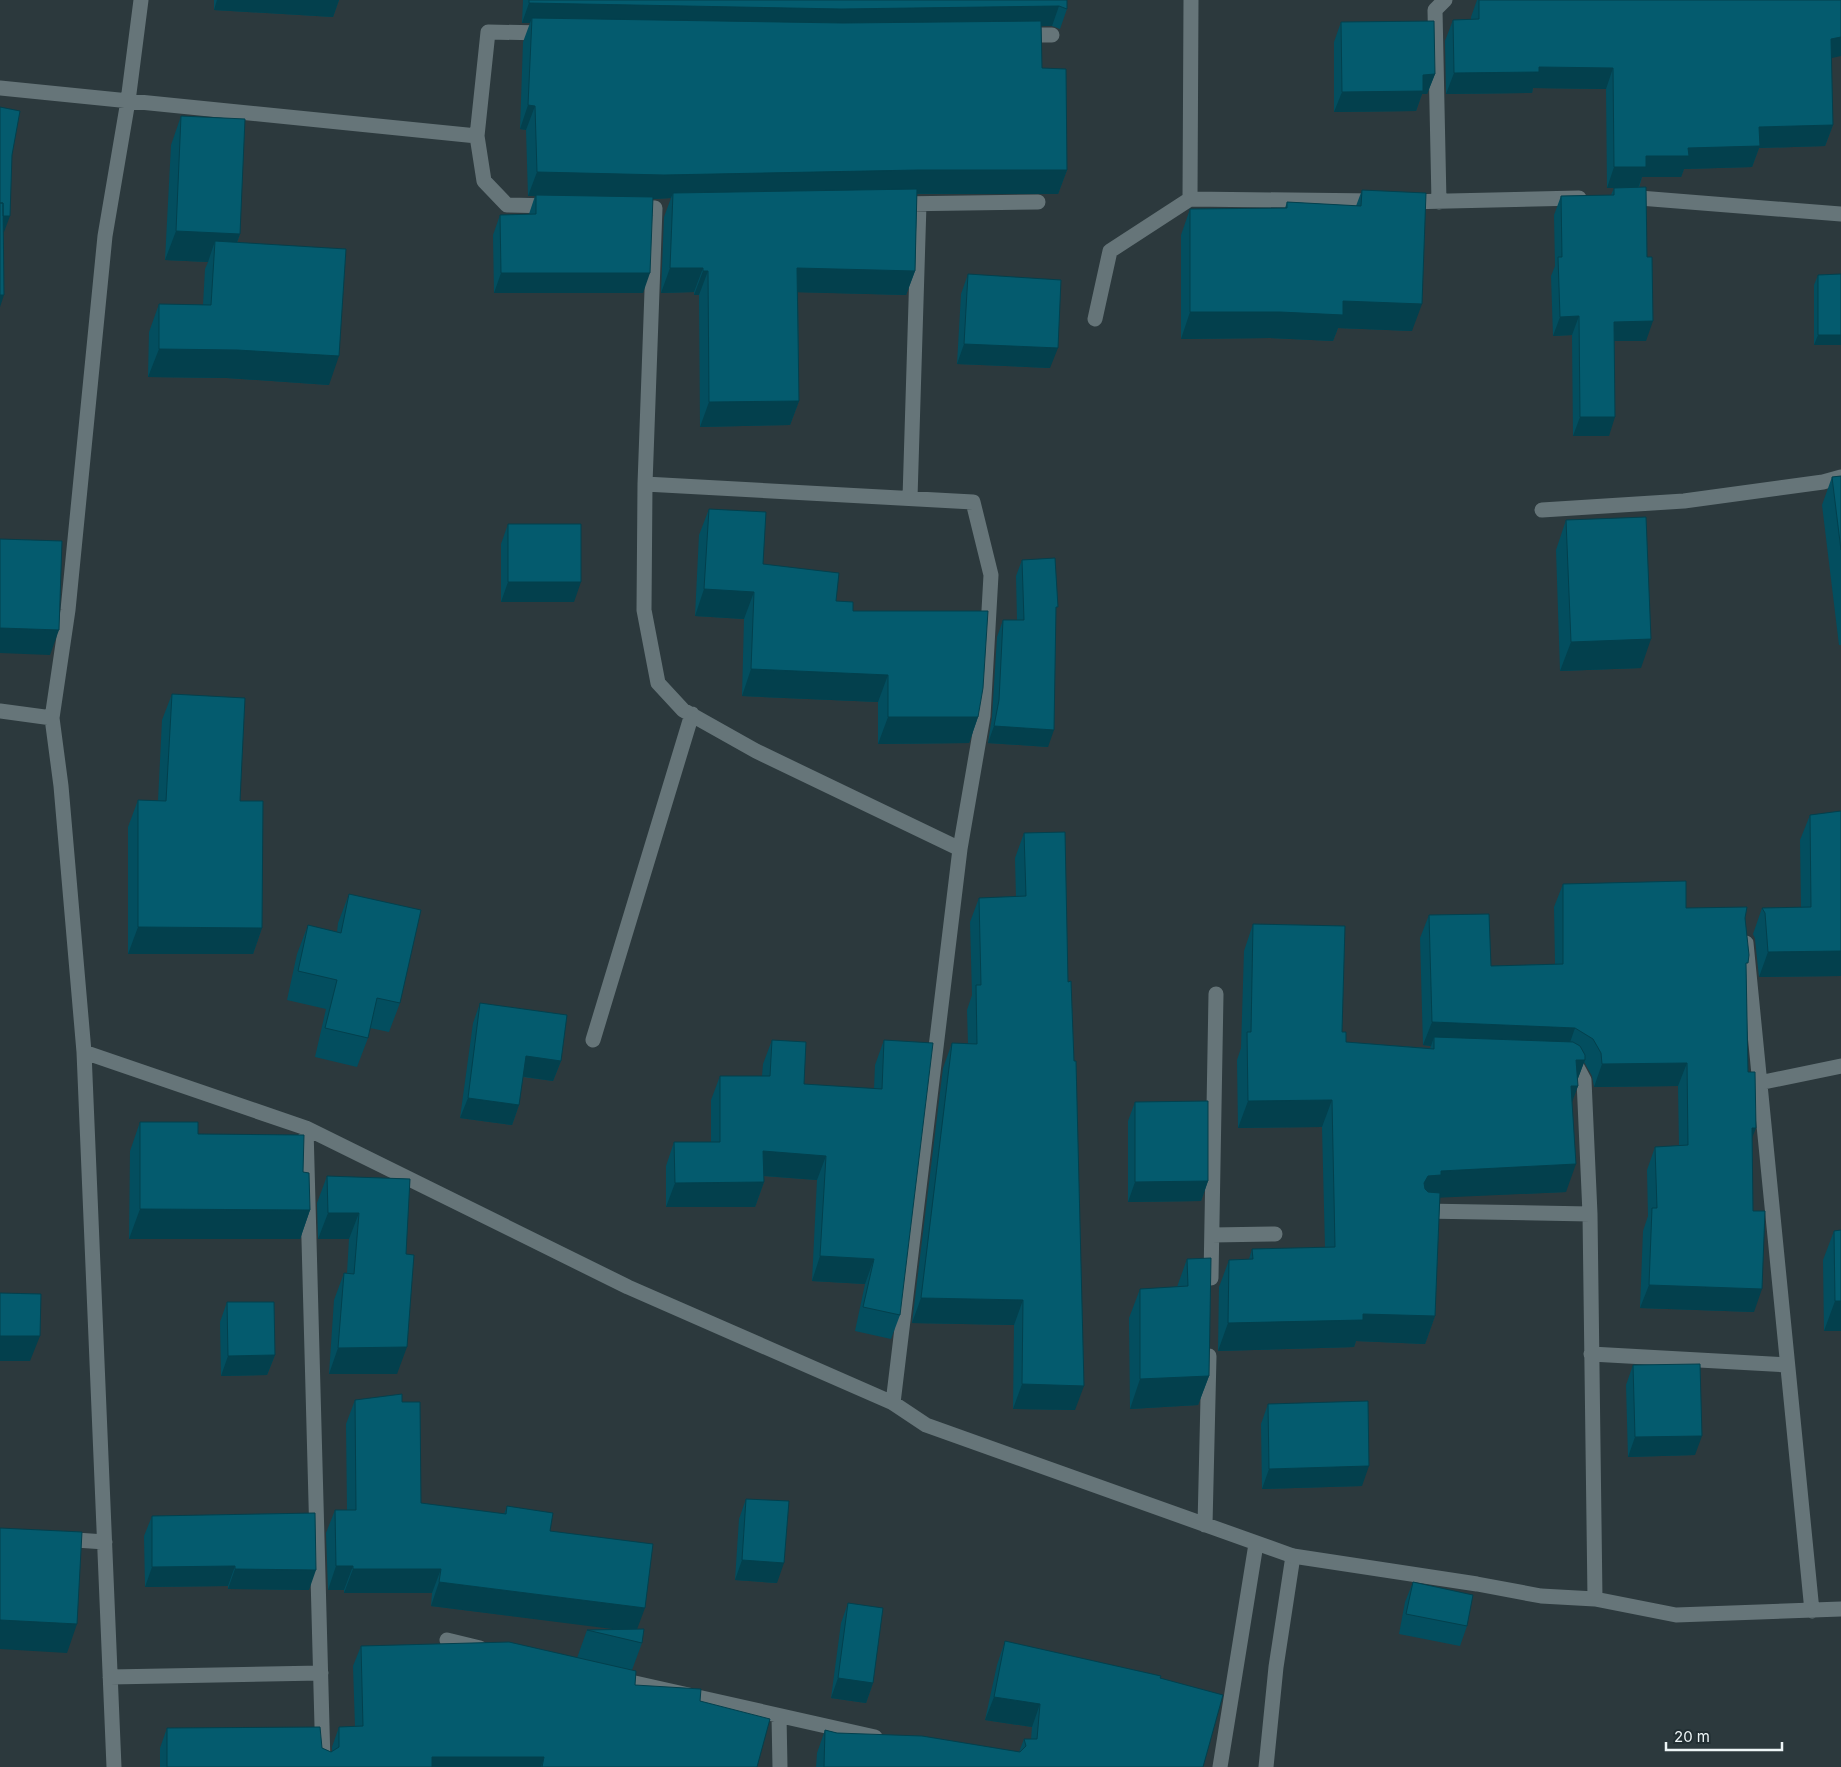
<svg xmlns="http://www.w3.org/2000/svg" width="1841" height="1767" font-family="Inter,sans-serif">
<style>
.lines{fill:none;stroke-linecap:round;stroke-linejoin:round}
.lane{stroke:#667579;stroke-width:15}
.street{stroke:#667579;stroke-width:15}
.wall{fill:#034e5f}
.shaded-wall{fill:#03404d}
.building{fill:#045b6e;stroke:#03404d}
</style>
<rect width="100%" height="100%" fill="#2c393d"/>
<g class="lines">
<path class="lane" d="M 1266,1767 L 1276,1667 L 1293,1556"/>
<path class="street" d="M 1191,0 L 1190,199 L 1377,201
M 545,33 L 488,32 L 477,136 L 484,181 L 507,205 L 553,206
M 1021,35 L 1052,35
M 0,88 L 477,136
M 1627,197 L 1841,214
M 1405,202 L 1579,198
M 1439,202 L 1435,10 L 1445,0
M 897,204 L 1038,202
M 633,207 L 655,208 L 645,484 L 644,610 L 658,683 L 683,710 L 756,751 L 960,849 L 893,1403
M 1095,319 L 1110,251 L 1190,199
M 645,484 L 973,502 L 991,575 L 983,716 L 960,849
M 910,498 L 919,204
M 1542,510 L 1684,501 L 1823,482 L 1841,477
M 0,711 L 52,718 L 61,786 L 84,1052 L 306,1128 L 628,1287 L 893,1403 L 926,1425 L 1293,1556 L 1477,1584 L 1541,1596 L 1595,1599 L 1676,1615 L 1841,1609
M 52,718 L 68,610 L 105,236 L 128,101 L 141,0
M 1746,943 L 1812,1611
M 593,1040 L 692,714
M 84,1052 L 114,1767
M 1566,1060 L 1577,1067 L 1584,1080 L 1590,1214 L 1595,1599
M 1759,1083 L 1841,1066
M 306,1128 L 323,1763
M 1423,1211 L 1590,1214
M 1212,1235 L 1275,1234
M 1211,1278 L 1216,994
M 1591,1354 L 1787,1365
M 1205,1525 L 1209,1356
M 61,1539 L 105,1542
M 447,1640 L 480,1648
M 110,1677 L 321,1673
M 617,1679 L 875,1737
M 779,1716 L 780,1767
M 1220,1767 L 1256,1544"/>
</g>
<path class="wall" d="M 214,0 L 339,0 L 333,17 L 214,10 Z
M 523,0 L 1067,0 L 1067,9 L 1060,29 L 1052,26 L 1041,26 L 1042,68 L 1067,170 L 1058,194 L 917,194 L 915,271 L 906,295 L 798,292 L 799,401 L 790,425 L 700,427 L 699,295 L 694,295 L 694,292 L 661,293 L 664,217 L 671,198 L 652,199 L 643,293 L 494,293 L 493,235 L 500,215 L 529,214 L 535,196 L 528,196 L 526,130 L 520,129 L 523,42 L 530,23 L 522,23 Z
M 1477,0 L 1841,0 L 1831,58 L 1833,125 L 1825,146 L 1759,148 L 1752,167 L 1684,169 L 1681,177 L 1642,177 L 1639,188 L 1646,341 L 1614,341 L 1609,436 L 1573,436 L 1572,335 L 1553,336 L 1551,276 L 1555,266 L 1554,215 L 1561,196 L 1611,195 L 1614,188 L 1607,188 L 1606,89 L 1533,88 L 1532,93 L 1446,94 L 1445,41 L 1453,20 L 1471,19 L 1471,17 Z
M 1341,22 L 1435,74 L 1427,94 L 1422,94 L 1416,111 L 1334,112 L 1334,42 Z
M 181,116 L 240,234 L 237,243 L 329,385 L 227,378 L 148,377 L 149,332 L 159,304 L 203,305 L 205,269 L 208,262 L 165,260 L 171,145 Z
M 1362,190 L 1412,331 L 1338,328 L 1333,341 L 1270,338 L 1181,339 L 1181,235 L 1190,209 L 1285,208 L 1287,202 L 1356,206 Z
M 968,274 L 1050,368 L 957,364 L 961,294 Z
M 1841,274 L 1841,345 L 1814,345 L 1814,285 L 1818,275 Z
M 1841,476 L 1841,645 L 1839,645 L 1822,505 L 1832,477 Z
M 709,509 L 763,564 L 836,601 L 853,611 L 978,717 L 969,743 L 878,744 L 878,702 L 742,696 L 744,619 L 695,616 L 699,535 Z
M 1566,520 L 1641,668 L 1560,671 L 1556,550 Z
M 508,524 L 574,602 L 501,602 L 501,544 Z
M 1022,560 L 1056,613 L 1048,747 L 988,743 L 992,717 L 997,637 L 1003,620 L 1017,620 L 1016,576 Z
M 172,694 L 240,801 L 262,928 L 253,954 L 128,954 L 128,827 L 138,800 L 158,801 L 162,720 Z
M 1810,815 L 1841,976 L 1759,977 L 1755,939 L 1753,934 L 1762,908 L 1801,907 L 1800,840 Z
M 1024,833 L 1075,1410 L 1013,1409 L 1014,1325 L 912,1323 L 943,1068 L 952,1043 L 968,1044 L 967,1010 L 972,995 L 970,922 L 979,898 L 1016,897 L 1015,858 Z
M 1563,884 L 1686,908 L 1745,918 L 1748,1072 L 1752,1137 L 1754,1312 L 1640,1308 L 1643,1231 L 1648,1216 L 1647,1170 L 1655,1147 L 1679,1146 L 1678,1086 L 1594,1087 L 1592,1076 L 1584,1062 L 1577,1081 L 1578,1086 L 1572,1101 L 1566,1192 L 1440,1197 L 1435,1316 L 1425,1344 L 1356,1341 L 1354,1347 L 1218,1351 L 1219,1287 L 1229,1260 L 1249,1259 L 1252,1249 L 1325,1248 L 1322,1127 L 1238,1128 L 1237,1060 L 1241,1048 L 1244,951 L 1253,924 L 1342,1032 L 1346,1042 L 1430,1048 L 1431,1046 L 1423,1045 L 1420,938 L 1429,915 L 1491,966 L 1555,964 L 1554,907 Z
M 349,894 L 400,1003 L 389,1032 L 370,1028 L 368,1038 L 357,1067 L 315,1057 L 326,1009 L 287,1000 L 297,954 L 308,925 L 337,932 L 338,923 Z
M 480,1003 L 561,1061 L 553,1081 L 523,1077 L 519,1105 L 512,1125 L 460,1118 L 473,1023 Z
M 772,1040 L 804,1084 L 874,1089 L 875,1065 L 884,1040 L 900,1315 L 891,1339 L 855,1331 L 865,1284 L 812,1281 L 817,1180 L 763,1176 L 764,1182 L 755,1207 L 666,1207 L 666,1166 L 674,1142 L 711,1142 L 711,1100 L 720,1076 L 762,1076 L 763,1064 Z
M 1135,1102 L 1208,1181 L 1201,1201 L 1128,1202 L 1128,1121 Z
M 140,1122 L 198,1134 L 303,1172 L 310,1210 L 300,1239 L 129,1239 L 130,1151 Z
M 327,1176 L 410,1179 L 397,1374 L 329,1374 L 334,1300 L 344,1273 L 347,1273 L 349,1239 L 318,1239 L 317,1203 Z
M 1841,1230 L 1841,1331 L 1824,1331 L 1823,1260 L 1834,1231 Z
M 1187,1259 L 1209,1376 L 1198,1405 L 1130,1409 L 1129,1318 L 1140,1289 L 1177,1287 Z
M 227,1302 L 275,1355 L 267,1375 L 221,1376 L 220,1322 Z
M 1633,1365 L 1695,1455 L 1628,1457 L 1626,1385 Z
M 355,1400 L 402,1402 L 421,1503 L 504,1514 L 507,1506 L 550,1531 L 637,1629 L 642,1643 L 632,1670 L 635,1685 L 700,1701 L 757,1767 L 160,1767 L 160,1748 L 167,1728 L 322,1748 L 331,1752 L 332,1752 L 332,1747 L 339,1727 L 355,1727 L 353,1666 L 361,1646 L 577,1658 L 587,1630 L 619,1629 L 431,1606 L 432,1593 L 344,1593 L 344,1590 L 328,1590 L 326,1533 L 335,1510 L 347,1510 L 346,1424 Z
M 1268,1404 L 1362,1486 L 1262,1489 L 1261,1424 Z
M 746,1499 L 777,1583 L 735,1580 L 739,1519 Z
M 152,1516 L 309,1590 L 228,1589 L 228,1586 L 145,1587 L 144,1536 Z
M 1413,1582 L 1467,1626 L 1460,1646 L 1399,1634 L 1405,1602 Z
M 848,1603 L 873,1683 L 866,1703 L 831,1698 L 841,1623 Z
M 1005,1641 L 1160,1678 L 1203,1767 L 816,1767 L 817,1753 L 825,1730 L 837,1733 L 1019,1752 L 1024,1739 L 1031,1739 L 1032,1727 L 985,1720 L 997,1665 Z"/>
<path class="shaded-wall" d="M 217,0 L 339,0 L 333,17 L 214,10 Z
M 529,3 L 1059,6 L 1052,26 L 834,29 L 532,18 L 530,23 L 522,23 Z
M 1841,37 L 1841,56 L 1823,60 L 1831,39 Z
M 1539,67 L 1613,68 L 1606,89 L 1533,88 L 1532,93 L 1446,94 L 1454,73 Z
M 1435,74 L 1427,94 L 1422,94 L 1416,111 L 1334,112 L 1342,92 L 1423,75 Z
M 528,105 L 535,106 L 526,130 L 520,129 Z
M 1833,125 L 1825,146 L 1759,148 L 1752,167 L 1684,169 L 1681,177 L 1642,177 L 1638,188 L 1607,188 L 1614,167 L 1646,156 L 1759,127 Z
M 918,170 L 1067,170 L 1058,194 L 673,193 L 671,198 L 655,199 L 528,196 L 537,172 Z
M 0,216 L 10,216 L 4,232 Z
M 176,231 L 240,234 L 229,263 L 215,241 L 208,262 L 165,260 Z
M 670,268 L 703,268 L 694,292 L 661,293 Z
M 797,268 L 915,271 L 906,295 L 788,292 Z
M 703,271 L 708,271 L 699,295 L 694,295 Z
M 501,273 L 650,273 L 643,293 L 494,293 Z
M 0,295 L 4,295 L 0,307 Z
M 1343,301 L 1422,304 L 1412,331 L 1338,328 L 1333,341 L 1270,338 L 1181,339 L 1190,312 Z
M 1579,316 L 1572,335 L 1553,336 L 1560,317 Z
M 1653,321 L 1646,341 L 1607,341 L 1614,322 Z
M 1818,335 L 1841,335 L 1841,345 L 1814,345 Z
M 964,344 L 1058,348 L 1050,368 L 957,364 Z
M 159,349 L 237,350 L 339,356 L 329,385 L 227,378 L 148,377 Z
M 799,401 L 790,425 L 700,427 L 709,402 Z
M 1580,417 L 1615,417 L 1609,436 L 1573,436 Z
M 508,582 L 581,582 L 574,602 L 501,602 Z
M 704,589 L 754,592 L 744,619 L 695,616 Z
M 0,628 L 59,630 L 50,655 L 0,653 Z
M 1651,639 L 1641,668 L 1560,671 L 1571,642 Z
M 751,669 L 888,675 L 878,702 L 742,696 Z
M 888,717 L 978,717 L 969,743 L 878,744 Z
M 994,726 L 1054,730 L 1048,747 L 988,743 Z
M 138,927 L 262,928 L 253,954 L 128,954 Z
M 1841,951 L 1841,976 L 1759,977 L 1768,952 Z
M 1432,1022 L 1575,1028 L 1567,1051 L 1434,1037 L 1431,1046 L 1423,1045 Z
M 526,1056 L 561,1061 L 553,1081 L 519,1076 Z
M 1576,1060 L 1585,1060 L 1575,1086 L 1578,1086 L 1568,1113 L 1562,1113 Z
M 1687,1063 L 1678,1086 L 1594,1087 L 1602,1064 Z
M 468,1098 L 519,1105 L 512,1125 L 460,1118 Z
M 1332,1100 L 1322,1127 L 1238,1128 L 1248,1101 Z
M 1752,1128 L 1756,1128 L 1747,1151 Z
M 763,1151 L 826,1156 L 817,1180 L 754,1175 Z
M 1576,1164 L 1566,1192 L 1432,1198 L 1418,1203 L 1424,1183 L 1428,1176 L 1441,1171 Z
M 1208,1181 L 1201,1201 L 1128,1202 L 1135,1182 Z
M 764,1182 L 755,1207 L 666,1207 L 675,1183 Z
M 140,1209 L 310,1210 L 300,1239 L 129,1239 Z
M 328,1213 L 359,1213 L 349,1239 L 318,1239 Z
M 820,1256 L 874,1259 L 865,1284 L 812,1281 Z
M 1649,1285 L 1762,1289 L 1754,1312 L 1640,1308 Z
M 921,1298 L 1023,1300 L 1014,1325 L 912,1323 Z
M 1835,1301 L 1841,1301 L 1841,1331 L 1824,1331 Z
M 1363,1314 L 1435,1316 L 1425,1344 L 1356,1341 L 1354,1347 L 1218,1351 L 1228,1323 Z
M 0,1336 L 40,1336 L 30,1361 L 0,1361 Z
M 407,1347 L 397,1374 L 329,1374 L 338,1348 Z
M 275,1355 L 267,1375 L 221,1376 L 228,1356 Z
M 1209,1376 L 1198,1405 L 1130,1409 L 1140,1379 Z
M 1022,1384 L 1084,1386 L 1075,1410 L 1013,1409 Z
M 1702,1436 L 1695,1455 L 1628,1457 L 1635,1437 Z
M 1369,1466 L 1362,1486 L 1262,1489 L 1269,1469 Z
M 742,1560 L 784,1563 L 777,1583 L 735,1580 Z
M 235,1566 L 228,1586 L 145,1587 L 152,1567 Z
M 336,1566 L 353,1566 L 344,1590 L 328,1590 Z
M 235,1569 L 316,1570 L 309,1590 L 228,1589 Z
M 353,1569 L 441,1569 L 432,1593 L 344,1593 Z
M 439,1582 L 645,1608 L 636,1632 L 431,1606 Z
M 0,1620 L 77,1624 L 67,1653 L 0,1649 Z
M 838,1678 L 873,1683 L 866,1703 L 831,1698 Z
M 994,1697 L 1040,1704 L 1032,1727 L 985,1720 Z
M 432,1757 L 544,1757 L 541,1767 L 429,1767 Z"/>
<path class="building" d="M 529,0 L 1067,0 L 1067,9 L 1059,6 L 841,9 L 529,3 Z
M 1479,0 L 1841,0 L 1841,37 L 1831,39 L 1833,125 L 1759,127 L 1760,146 L 1688,148 L 1689,156 L 1646,156 L 1646,167 L 1614,167 L 1613,68 L 1539,67 L 1539,72 L 1454,73 L 1453,20 L 1479,19 Z
M 532,18 L 843,23 L 1041,21 L 1042,68 L 1066,69 L 1067,170 L 918,170 L 664,175 L 537,172 L 535,106 L 528,105 Z
M 1434,21 L 1435,74 L 1423,75 L 1423,91 L 1342,92 L 1341,22 Z
M 0,107 L 20,111 L 12,155 L 10,216 L 3,216 L 3,203 L 0,203 Z
M 181,116 L 245,119 L 240,234 L 176,231 Z
M 1646,187 L 1647,257 L 1652,257 L 1653,321 L 1614,322 L 1615,417 L 1580,417 L 1579,316 L 1560,317 L 1558,257 L 1562,257 L 1561,196 L 1614,195 L 1614,188 Z
M 917,189 L 915,271 L 797,268 L 799,401 L 709,402 L 708,271 L 703,271 L 703,268 L 670,268 L 673,193 Z
M 1362,190 L 1426,193 L 1422,304 L 1343,301 L 1343,315 L 1280,312 L 1190,312 L 1190,209 L 1287,208 L 1287,202 L 1361,206 Z
M 536,195 L 653,197 L 650,273 L 501,273 L 500,215 L 536,214 Z
M 0,203 L 3,203 L 4,295 L 0,295 Z
M 215,241 L 346,249 L 339,356 L 237,350 L 159,349 L 159,304 L 211,305 Z
M 968,274 L 1061,280 L 1058,348 L 964,344 Z
M 1841,274 L 1841,335 L 1818,335 L 1818,275 Z
M 1841,476 L 1841,550 L 1832,477 Z
M 709,509 L 766,512 L 763,564 L 839,573 L 836,601 L 853,602 L 853,611 L 988,611 L 983,688 L 978,717 L 888,717 L 888,675 L 751,669 L 754,592 L 704,589 Z
M 1646,517 L 1651,639 L 1571,642 L 1566,520 Z
M 508,524 L 581,524 L 581,582 L 508,582 Z
M 0,539 L 62,541 L 59,630 L 0,628 Z
M 1055,558 L 1058,607 L 1056,607 L 1054,730 L 994,726 L 999,700 L 1003,620 L 1024,620 L 1022,560 Z
M 172,694 L 245,698 L 240,801 L 263,801 L 262,928 L 138,927 L 138,800 L 166,801 Z
M 1841,811 L 1841,951 L 1768,952 L 1765,913 L 1762,908 L 1811,907 L 1810,815 Z
M 1065,832 L 1068,982 L 1071,981 L 1074,1061 L 1076,1061 L 1084,1386 L 1022,1384 L 1023,1300 L 921,1298 L 952,1043 L 977,1044 L 976,985 L 981,985 L 979,898 L 1026,896 L 1024,833 Z
M 1686,881 L 1686,908 L 1747,907 L 1745,918 L 1749,955 L 1748,963 L 1746,963 L 1748,1072 L 1755,1072 L 1756,1128 L 1752,1128 L 1753,1211 L 1765,1211 L 1762,1289 L 1649,1285 L 1652,1208 L 1657,1208 L 1655,1147 L 1688,1145 L 1687,1063 L 1602,1064 L 1601,1053 L 1593,1039 L 1575,1028 L 1432,1022 L 1429,915 L 1489,914 L 1491,966 L 1563,964 L 1563,884 Z
M 349,894 L 421,910 L 400,1003 L 377,998 L 368,1038 L 325,1028 L 337,980 L 298,971 L 308,925 L 341,933 Z
M 1253,924 L 1345,926 L 1342,1032 L 1346,1032 L 1346,1042 L 1434,1049 L 1434,1037 L 1573,1042 L 1580,1046 L 1585,1055 L 1585,1060 L 1576,1060 L 1578,1086 L 1571,1086 L 1576,1164 L 1441,1171 L 1441,1175 L 1428,1176 L 1424,1183 L 1425,1189 L 1428,1192 L 1440,1193 L 1435,1316 L 1363,1314 L 1363,1320 L 1228,1323 L 1229,1260 L 1253,1259 L 1252,1249 L 1335,1247 L 1332,1100 L 1248,1101 L 1247,1032 L 1251,1032 Z
M 480,1003 L 567,1015 L 561,1061 L 526,1056 L 519,1105 L 468,1098 Z
M 772,1040 L 806,1042 L 804,1084 L 882,1089 L 884,1040 L 933,1043 L 900,1315 L 863,1307 L 874,1259 L 820,1256 L 826,1156 L 763,1151 L 764,1182 L 675,1183 L 674,1142 L 720,1142 L 720,1076 L 770,1076 Z
M 1208,1101 L 1208,1181 L 1135,1182 L 1135,1102 Z
M 140,1122 L 198,1122 L 198,1134 L 304,1135 L 303,1172 L 309,1173 L 310,1210 L 140,1209 Z
M 327,1176 L 410,1179 L 406,1254 L 414,1255 L 407,1347 L 338,1348 L 344,1273 L 354,1274 L 359,1213 L 328,1213 Z
M 1841,1230 L 1841,1301 L 1835,1301 L 1834,1231 Z
M 1211,1258 L 1209,1376 L 1140,1379 L 1140,1289 L 1188,1286 L 1187,1259 Z
M 0,1293 L 41,1294 L 40,1336 L 0,1336 Z
M 227,1302 L 274,1302 L 275,1355 L 228,1356 Z
M 1700,1364 L 1702,1436 L 1635,1437 L 1633,1365 Z
M 402,1394 L 402,1402 L 420,1402 L 421,1503 L 506,1514 L 507,1506 L 553,1513 L 550,1531 L 653,1544 L 645,1608 L 439,1582 L 441,1569 L 353,1569 L 353,1566 L 336,1566 L 335,1510 L 356,1510 L 355,1400 Z
M 1368,1401 L 1369,1466 L 1269,1469 L 1268,1404 Z
M 746,1499 L 789,1501 L 784,1563 L 742,1560 Z
M 315,1513 L 316,1570 L 235,1569 L 235,1566 L 152,1567 L 152,1516 Z
M 0,1528 L 82,1532 L 77,1624 L 0,1620 Z
M 1413,1582 L 1473,1595 L 1467,1626 L 1406,1614 Z
M 848,1603 L 883,1608 L 873,1683 L 838,1678 Z
M 644,1629 L 642,1643 L 587,1630 Z
M 1005,1641 L 1161,1676 L 1160,1678 L 1223,1695 L 1203,1767 L 824,1767 L 825,1730 L 837,1733 L 922,1736 L 1020,1752 L 1026,1746 L 1024,1739 L 1037,1739 L 1040,1704 L 994,1697 Z
M 509,1642 L 636,1671 L 635,1685 L 701,1689 L 700,1701 L 770,1719 L 757,1767 L 542,1767 L 544,1757 L 432,1757 L 432,1767 L 167,1767 L 167,1728 L 320,1727 L 322,1748 L 331,1752 L 339,1747 L 339,1727 L 363,1726 L 361,1646 Z"/>
<path d="M1666 1742v8h116v-8" fill="none" stroke="#edf5f7" stroke-width="2.5"/>
<text x="1674" y="1742" font-size="15" fill="#edf5f7" stroke="#222f33" stroke-width="4" paint-order="stroke">20 m</text>
</svg>
